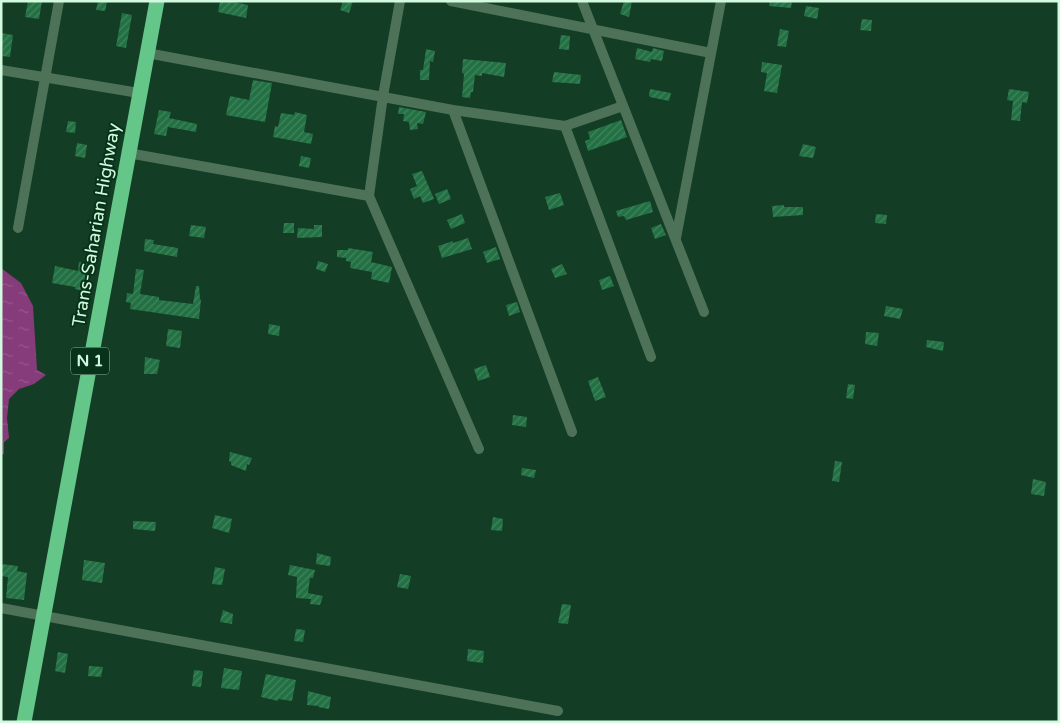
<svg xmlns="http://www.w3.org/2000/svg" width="1060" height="723" font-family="'Varela Round',sans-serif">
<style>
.water{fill:url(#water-ripples)}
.building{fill:url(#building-hatch)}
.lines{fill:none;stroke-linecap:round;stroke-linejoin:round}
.street{stroke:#4d7258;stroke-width:10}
.highway{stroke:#64c688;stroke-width:15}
.labels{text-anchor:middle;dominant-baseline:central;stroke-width:4;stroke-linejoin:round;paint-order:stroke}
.shield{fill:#06331a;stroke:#96bea3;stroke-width:1}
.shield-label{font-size:16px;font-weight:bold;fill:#d3fade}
.street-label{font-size:18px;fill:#d3fade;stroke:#06331a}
</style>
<defs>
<pattern id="water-ripples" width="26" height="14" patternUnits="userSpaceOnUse" patternTransform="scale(1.25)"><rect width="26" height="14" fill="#863b7a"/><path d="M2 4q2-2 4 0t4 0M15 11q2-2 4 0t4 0" fill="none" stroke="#96588c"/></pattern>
<pattern id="building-hatch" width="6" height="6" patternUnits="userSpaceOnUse" patternTransform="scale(1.25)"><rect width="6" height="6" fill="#227043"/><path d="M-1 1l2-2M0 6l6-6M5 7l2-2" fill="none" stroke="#41855e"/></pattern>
</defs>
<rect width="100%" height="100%" fill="#133d24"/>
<path class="water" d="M 1,268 L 21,283 L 33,306 L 37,370 L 46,375 L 34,384 L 19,389 L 9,399 L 7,418 L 9,438 L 4,442 L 4,454 L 1,455 Z"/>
<path class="building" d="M 28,1 L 42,1 L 39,19 L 25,17 Z
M 98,1 L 107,2 L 105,11 L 96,10 Z
M 220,1 L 229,1 L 248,5 L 246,18 L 218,12 Z
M 343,1 L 353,1 L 349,13 L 340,10 Z
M 624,1 L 632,1 L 629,17 L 620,14 Z
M 770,1 L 792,1 L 791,8 L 769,6 Z
M 806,6 L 819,8 L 817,19 L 804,16 Z
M 122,13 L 132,15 L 126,48 L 116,46 Z
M 862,19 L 872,20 L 871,31 L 860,30 Z
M 780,29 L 789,31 L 786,47 L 777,46 Z
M 1,33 L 13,35 L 10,57 L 2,56 L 3,47 L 1,47 Z
M 561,35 L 570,36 L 569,50 L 559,49 Z
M 637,48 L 652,52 L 653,48 L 664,51 L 662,61 L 651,59 L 650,62 L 635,59 Z
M 426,49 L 435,51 L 433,62 L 430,61 L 429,80 L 420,80 L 420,70 L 423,70 Z
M 463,59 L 506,63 L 504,77 L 482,73 L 482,76 L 475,75 L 473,92 L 471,92 L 470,98 L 462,97 L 464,74 L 462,73 Z
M 762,62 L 782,65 L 777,93 L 764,91 L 767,73 L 761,72 Z
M 554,72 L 581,75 L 580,84 L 552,82 Z
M 253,80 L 272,83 L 265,122 L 226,115 L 230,96 L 249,100 Z
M 650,89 L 671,93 L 669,101 L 650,97 L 649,96 Z
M 1009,89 L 1029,92 L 1027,103 L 1022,102 L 1020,121 L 1011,120 L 1013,101 L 1007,100 Z
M 399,107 L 426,112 L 423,124 L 417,123 L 418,129 L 410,130 L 409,122 L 403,121 L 404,114 L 398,114 Z
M 159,110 L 171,112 L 169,118 L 197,124 L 196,132 L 168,127 L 166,136 L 154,134 Z
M 295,112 L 307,115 L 304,132 L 313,134 L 311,144 L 273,137 L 275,126 L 278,127 L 281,113 L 294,115 Z
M 621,120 L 627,137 L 588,151 L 585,141 L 590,139 L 588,132 Z
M 68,121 L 76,122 L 75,133 L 66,132 Z
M 77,143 L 87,145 L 85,158 L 75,156 Z
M 803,144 L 816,147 L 813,158 L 799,156 Z
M 301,156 L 311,158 L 309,168 L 299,166 Z
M 422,171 L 434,199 L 423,203 L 420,196 L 414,199 L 410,189 L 417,186 L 412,174 Z
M 447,189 L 451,199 L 439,204 L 435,194 Z
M 560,193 L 564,205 L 549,210 L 545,197 Z
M 650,201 L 653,212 L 626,220 L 624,216 L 618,217 L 616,211 Z
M 784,205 L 784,207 L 803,207 L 803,215 L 773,217 L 772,206 Z
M 462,214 L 465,223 L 451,229 L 447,220 Z
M 876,214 L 887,215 L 886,224 L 875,223 Z
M 284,223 L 294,223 L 294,233 L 283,233 Z
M 661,224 L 666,235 L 655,239 L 651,228 Z
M 191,225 L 206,227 L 204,238 L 189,236 Z
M 314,225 L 322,225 L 322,237 L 297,238 L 298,228 L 314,229 Z
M 468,238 L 472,249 L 442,258 L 438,246 L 453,241 L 453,243 Z
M 145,239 L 154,240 L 153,244 L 178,248 L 177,257 L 144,251 Z
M 496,247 L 500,259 L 487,263 L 483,252 Z
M 348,248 L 373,252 L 371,262 L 392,267 L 389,283 L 371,279 L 372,272 L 350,268 L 351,262 L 346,261 L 346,258 L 337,257 L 337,250 L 348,250 Z
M 318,261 L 328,264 L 325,272 L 316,269 Z
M 79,262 L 87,263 L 84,291 L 75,289 L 75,287 L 52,283 L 55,266 L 78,271 Z
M 562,264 L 567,274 L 555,278 L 551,269 Z
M 136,269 L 144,270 L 140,294 L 159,297 L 159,300 L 193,304 L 196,286 L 199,286 L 200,299 L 201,300 L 199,319 L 130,309 L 131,303 L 126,302 L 127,293 L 133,294 Z
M 610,276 L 614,286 L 602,290 L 599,280 Z
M 517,302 L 520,312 L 509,316 L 506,305 Z
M 886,306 L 903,309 L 900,319 L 884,316 Z
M 269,324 L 280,326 L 279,336 L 268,334 Z
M 168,329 L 182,331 L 180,348 L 166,346 Z
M 866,332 L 879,333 L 877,346 L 865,344 Z
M 927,340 L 944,342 L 943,351 L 926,347 Z
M 145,357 L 160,360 L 157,374 L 144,374 Z
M 486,365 L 490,377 L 478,381 L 474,369 Z
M 598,377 L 606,397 L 595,401 L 588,381 Z
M 848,384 L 855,385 L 853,399 L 846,398 Z
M 513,415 L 527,417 L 526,427 L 512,425 Z
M 230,452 L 252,458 L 249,465 L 247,464 L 246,471 L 231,465 L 231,462 L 229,461 Z
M 835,461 L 842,462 L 839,482 L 832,481 Z
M 522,468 L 536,470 L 534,478 L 521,475 Z
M 1033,479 L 1046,482 L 1044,496 L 1031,494 Z
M 215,515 L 232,519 L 229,533 L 212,528 Z
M 493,517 L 503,519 L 502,531 L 491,530 Z
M 133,521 L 156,522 L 155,531 L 133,529 Z
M 317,553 L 331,557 L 330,566 L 316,564 Z
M 84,560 L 105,563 L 102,583 L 82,580 Z
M 1,564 L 18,566 L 17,571 L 27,573 L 24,600 L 6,598 L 8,577 L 1,576 Z
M 290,565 L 315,570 L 313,578 L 310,578 L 308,593 L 323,596 L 320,605 L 310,604 L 311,599 L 296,598 L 297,577 L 288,575 Z
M 215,567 L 225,569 L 222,585 L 212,584 Z
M 400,574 L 411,576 L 408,589 L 397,587 Z
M 562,604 L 571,605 L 568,624 L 558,623 Z
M 223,610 L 233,614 L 232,624 L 220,622 Z
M 296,629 L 305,630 L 303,642 L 294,641 Z
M 468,649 L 484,651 L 483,663 L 467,661 Z
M 58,652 L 68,654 L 65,673 L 55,671 Z
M 89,666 L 103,667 L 101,677 L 88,676 Z
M 224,668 L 242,671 L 239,690 L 221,688 Z
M 194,670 L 203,671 L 201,687 L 192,686 Z
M 266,674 L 296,680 L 292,701 L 278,699 L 278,701 L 261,697 Z
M 308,691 L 331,697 L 329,709 L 318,707 L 319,706 L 307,705 Z"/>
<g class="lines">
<path class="street" d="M 400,1 L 383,96 L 369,196 L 479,449
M 451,1 L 711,53
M 582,1 L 704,312
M 147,53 L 453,110 L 572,432
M 1,70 L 139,93
M 453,110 L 565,126 L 623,106
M 565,126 L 651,357
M 128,153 L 369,196
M 18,228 L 59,1
M 676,238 L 721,1
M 1,608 L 558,711"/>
<path class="highway" d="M 24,722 L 157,1"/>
</g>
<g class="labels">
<rect class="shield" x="71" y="347.5" width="38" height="27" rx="4"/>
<g class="shield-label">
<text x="90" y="361">N 1</text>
</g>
<g class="street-label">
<text transform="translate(96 225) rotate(-80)">Trans-Saharian Highway</text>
</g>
</g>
<rect width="1060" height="723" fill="none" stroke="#d3fade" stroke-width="5"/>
</svg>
